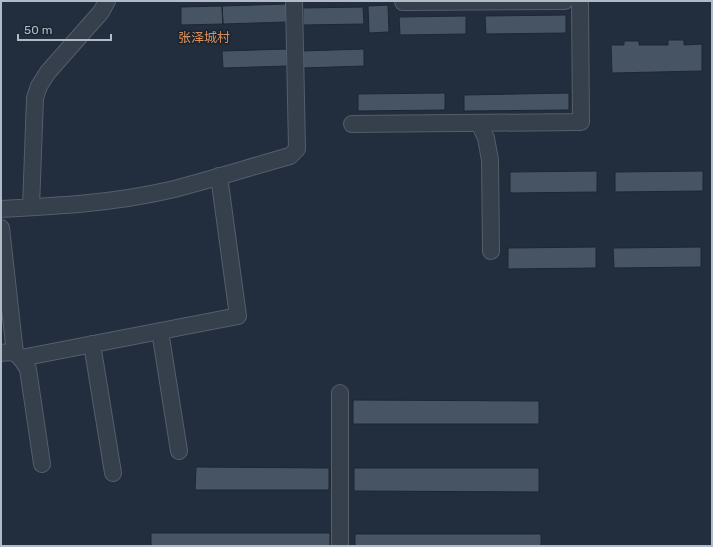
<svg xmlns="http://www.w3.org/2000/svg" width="713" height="547" font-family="Rubik,'Noto Sans SC',sans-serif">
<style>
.building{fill:#465463;stroke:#1d2734}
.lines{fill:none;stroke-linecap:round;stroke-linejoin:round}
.minor-casing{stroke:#545e6b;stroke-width:18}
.minor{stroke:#36404d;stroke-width:16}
.labels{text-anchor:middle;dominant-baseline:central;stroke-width:3.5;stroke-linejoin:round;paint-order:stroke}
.quarter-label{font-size:13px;fill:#d88e5d;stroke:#1b2531}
</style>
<rect width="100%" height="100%" fill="#222e3d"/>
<path class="building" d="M 287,4 L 287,22 L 223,24 L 222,6 Z
M 388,5 L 389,32 L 369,33 L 368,6 Z
M 222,6 L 223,24 L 181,25 L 181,7 Z
M 363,7 L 364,24 L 303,25 L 303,8 Z
M 566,15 L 566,33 L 486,34 L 485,16 Z
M 466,16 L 466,34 L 400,35 L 399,17 Z
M 668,40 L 684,40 L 684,45 L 702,44 L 702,71 L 612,73 L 611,45 L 624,45 L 624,41 L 639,41 L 639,45 L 668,45 Z
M 287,49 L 287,66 L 223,68 L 222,51 Z
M 364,49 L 364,66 L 302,68 L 301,51 Z
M 445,93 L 445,110 L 358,111 L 358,94 Z
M 569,93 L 569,110 L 464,111 L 464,95 Z
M 597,171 L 597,192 L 510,193 L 510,172 Z
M 703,171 L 703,191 L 615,192 L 615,172 Z
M 596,247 L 596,268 L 508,269 L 508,248 Z
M 701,247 L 701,267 L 614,268 L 613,248 Z
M 353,400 L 539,401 L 539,424 L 353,424 Z
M 196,467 L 329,468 L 329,490 L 195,490 Z
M 354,468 L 539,468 L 539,492 L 354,491 Z
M 151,533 L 330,533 L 330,546 L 151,546 Z
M 355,534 L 541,534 L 541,546 L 355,546 Z"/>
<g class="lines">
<g class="minor-casing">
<path id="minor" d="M 403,2 L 565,1
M 479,123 L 486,138 L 490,160 L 491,251
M 352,124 L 581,122 L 580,1
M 31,207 L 35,98 L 39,86 L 48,72 L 101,12 L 107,1
M 1,209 C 58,206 114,203 170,190 C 210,180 250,167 290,156 L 297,149 L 294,1
M 1,228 L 15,353
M 160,331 L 179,451
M 92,344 L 113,473
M 1,353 C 17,350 20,356 28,369 L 42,464
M 21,358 L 238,316 L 219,176
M 340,393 L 340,546"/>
</g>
<use href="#minor" class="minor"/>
</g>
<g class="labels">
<g class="quarter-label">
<text x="204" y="37">张泽城村</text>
</g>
</g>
<rect width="713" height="547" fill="none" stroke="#b1bbc8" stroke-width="4"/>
<path d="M18 34v6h93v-6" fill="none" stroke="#b1bbc8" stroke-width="2"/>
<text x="24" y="34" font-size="12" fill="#b1bbc8" stroke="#1b2531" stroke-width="3" paint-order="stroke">50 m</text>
</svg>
